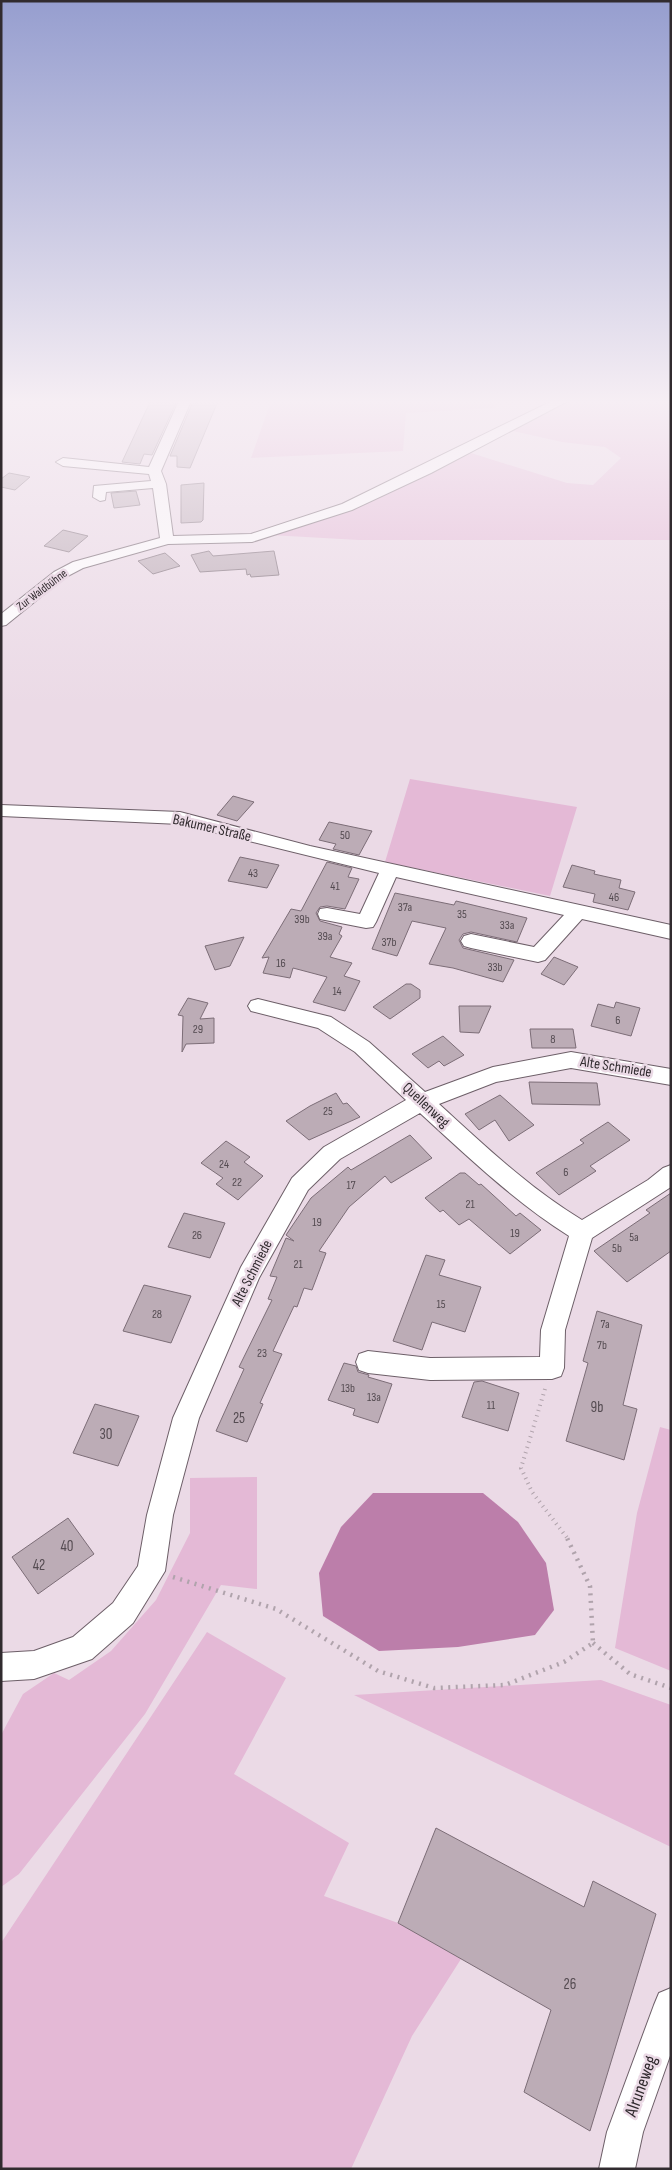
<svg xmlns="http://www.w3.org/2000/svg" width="672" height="2170" font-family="'Sofia Sans Condensed',sans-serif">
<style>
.green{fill:#e4b9d6}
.water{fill:#bc7eaa}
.building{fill:#bcacb6;stroke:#7c6d77}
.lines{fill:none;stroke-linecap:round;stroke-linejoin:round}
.minor-casing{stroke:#6d5f68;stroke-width:2}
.path-far1{stroke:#b0a3ac;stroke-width:4;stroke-dasharray:1 4.5;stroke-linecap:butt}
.path{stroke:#b0a3ac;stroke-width:4.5;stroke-dasharray:2 5.5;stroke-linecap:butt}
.minor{fill:#fff;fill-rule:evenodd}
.labels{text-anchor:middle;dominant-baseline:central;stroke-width:5;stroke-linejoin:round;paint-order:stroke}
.far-street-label{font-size:12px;fill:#312b2f;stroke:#ebdae6}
.number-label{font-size:12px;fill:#544b51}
.street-label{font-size:15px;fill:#312b2f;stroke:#ebdae6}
.near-number-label{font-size:15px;fill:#544b51}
.near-street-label{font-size:18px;fill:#312b2f;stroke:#ebdae6}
</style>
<rect width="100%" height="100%" fill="#ebdae6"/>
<path class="green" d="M 271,401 L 499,401 L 494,408 L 406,413 L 403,451 L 251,458 Z
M 571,401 L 671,401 L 671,540 L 359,540 L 270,535 L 471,453 L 567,483 L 593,485 L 621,458 L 605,447 L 562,442 L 513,431 Z
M 410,779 L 577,807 L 550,896 L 385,862 Z
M 660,1427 L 671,1430 L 671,1671 L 615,1648 L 637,1513 Z
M 257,1477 L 257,1589 L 221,1585 L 145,1714 L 19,1874 L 1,1887 L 1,1735 L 23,1694 L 54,1673 L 69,1680 L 111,1651 L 156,1600 L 190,1533 L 190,1478 Z
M 207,1632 L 286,1678 L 234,1774 L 349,1843 L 324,1896 L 398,1923 L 461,1959 L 412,2036 L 351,2169 L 1,2169 L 1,1943 Z
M 601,1680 L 671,1705 L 671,1847 L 354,1695 Z"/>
<path class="water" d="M 373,1493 L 483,1493 L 518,1522 L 546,1563 L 554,1610 L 535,1635 L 458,1647 L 379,1651 L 323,1616 L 319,1573 L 341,1527 Z"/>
<path class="building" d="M 196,401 L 218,401 L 190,468 L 177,467 L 177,456 L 170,456 L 192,404 L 195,404 Z
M 150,402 L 176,403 L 152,455 L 144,454 L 140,464 L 122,462 Z
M 9,473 L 30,477 L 15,490 L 1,487 L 1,479 Z
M 204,483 L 203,520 L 201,522 L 181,523 L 181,485 Z
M 136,491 L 140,505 L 114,508 L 111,493 Z
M 63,530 L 88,536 L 69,552 L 44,546 Z
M 209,551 L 213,556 L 274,551 L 279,575 L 251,577 L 250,574 L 247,575 L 246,569 L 200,572 L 191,555 Z
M 165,553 L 180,566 L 153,574 L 138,561 Z
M 233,796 L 254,802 L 237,821 L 217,815 Z
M 329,822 L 372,831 L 359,855 L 333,849 L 336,844 L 319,840 Z
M 240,857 L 279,865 L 267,888 L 228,881 Z
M 327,862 L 352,868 L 348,877 L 359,879 L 345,909 L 327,906 L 320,907 L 316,913 L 320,921 L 342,927 L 339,934 L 342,936 L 330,957 L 352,963 L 344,976 L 360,981 L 345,1011 L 313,1002 L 327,977 L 293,968 L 290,978 L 263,973 L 269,957 L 262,958 L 291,909 L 301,911 Z
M 572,865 L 595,871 L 594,874 L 621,880 L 619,888 L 635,892 L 628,910 L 593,902 L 595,894 L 563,887 Z
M 395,893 L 454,905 L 456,901 L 527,918 L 517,942 L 471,932 L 463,934 L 459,940 L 463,948 L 514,960 L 503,982 L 453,968 L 429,964 L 446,928 L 412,921 L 397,956 L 372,949 Z
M 244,937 L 230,966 L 215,970 L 205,946 Z
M 554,957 L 578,967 L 564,985 L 541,974 Z
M 406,984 L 411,984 L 420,990 L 420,998 L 390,1019 L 373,1007 Z
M 188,998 L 208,1003 L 200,1019 L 214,1018 L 214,1043 L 186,1044 L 182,1052 L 183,1016 L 178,1015 Z
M 616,1002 L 640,1008 L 631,1036 L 591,1026 L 598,1004 L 614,1008 Z
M 459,1006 L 491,1006 L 479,1033 L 460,1032 Z
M 530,1029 L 573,1029 L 576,1048 L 532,1048 Z
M 443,1036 L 464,1055 L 444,1066 L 439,1061 L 428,1068 L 412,1054 Z
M 529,1082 L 597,1083 L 600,1105 L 532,1104 Z
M 336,1093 L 343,1104 L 347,1103 L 360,1117 L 309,1140 L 286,1121 L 310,1106 Z
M 500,1095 L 534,1125 L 509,1141 L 495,1120 L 479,1130 L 465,1114 Z
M 608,1122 L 630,1140 L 590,1166 L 596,1171 L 559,1195 L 536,1173 L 584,1143 L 580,1140 Z
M 410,1135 L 432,1158 L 391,1183 L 385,1176 L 349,1207 L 319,1251 L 326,1253 L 312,1290 L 304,1288 L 297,1307 L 294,1306 L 273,1351 L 282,1354 L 260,1403 L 263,1404 L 247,1442 L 216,1431 L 244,1369 L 239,1367 L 272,1300 L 268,1299 L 277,1277 L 270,1276 L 286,1238 L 294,1241 L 286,1235 L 311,1198 L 348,1167 L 351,1170 Z
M 226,1141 L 250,1157 L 244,1162 L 263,1176 L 238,1200 L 216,1184 L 223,1178 L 201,1163 Z
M 460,1173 L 465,1173 L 479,1185 L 481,1184 L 516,1216 L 520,1213 L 541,1230 L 510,1254 L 469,1219 L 459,1225 L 443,1210 L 440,1212 L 425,1198 Z
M 671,1193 L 671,1251 L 627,1282 L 594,1251 L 650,1213 L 646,1210 Z
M 184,1213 L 225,1223 L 210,1258 L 168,1247 Z
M 426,1255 L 445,1260 L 439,1275 L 481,1287 L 465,1332 L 432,1322 L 422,1350 L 393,1341 Z
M 144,1285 L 191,1296 L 171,1343 L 123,1331 Z
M 597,1311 L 642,1325 L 623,1405 L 637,1409 L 624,1460 L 566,1441 L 588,1363 L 583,1361 Z
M 344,1363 L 356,1366 L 358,1372 L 369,1375 L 368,1377 L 392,1384 L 378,1423 L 353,1415 L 355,1409 L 328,1400 Z
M 482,1381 L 519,1393 L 508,1431 L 462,1417 L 474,1382 Z
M 95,1404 L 139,1416 L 118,1466 L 73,1453 Z
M 68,1518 L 94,1554 L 38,1594 L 12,1557 Z
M 436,1828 L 584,1907 L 593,1881 L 656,1914 L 590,2131 L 524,2092 L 551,2010 L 398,1923 Z"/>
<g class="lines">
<g class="minor-casing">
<path id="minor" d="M 179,401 L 191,401 L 161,471 L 166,484 L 173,536 L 251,534 L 342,504 L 552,401 L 568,401 L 431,473 L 352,510 L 252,542 L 168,544 L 83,568 L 64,578 L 6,625 L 1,626 L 1,614 L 54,572 L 73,562 L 160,538 L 153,488 L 106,492 L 105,500 L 100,501 L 93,497 L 94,486 L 151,481 L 149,474 L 63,466 L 56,462 L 63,458 L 149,467 Z
M 1,805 L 180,812 L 310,846 L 671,925 L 671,939 L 582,919 L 545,960 L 538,962 L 471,948 L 464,946 L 461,941 L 464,936 L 471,934 L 534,947 L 564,915 L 396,877 L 376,922 L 373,927 L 366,928 L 320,919 L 318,914 L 320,909 L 327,908 L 360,914 L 379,873 L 180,824 L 1,816 Z
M 258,999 L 331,1017 L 369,1042 L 425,1092 L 493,1067 L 571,1052 L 671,1069 L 671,1085 L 571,1068 L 496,1082 L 439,1104 C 484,1145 529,1188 582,1220 L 648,1180 L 663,1168 L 671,1165 L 671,1187 L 592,1238 L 565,1330 L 564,1368 L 561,1376 L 552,1379 L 430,1380 L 368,1373 L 359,1370 L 356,1362 L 359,1354 L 368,1351 L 430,1358 L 540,1357 L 541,1330 L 569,1236 C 514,1201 468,1157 420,1113 L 340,1159 L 308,1190 L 259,1278 L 199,1418 L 173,1515 L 165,1571 L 133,1623 L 92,1659 L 34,1679 L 1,1681 L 1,1653 L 34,1651 L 73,1637 L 113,1603 L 138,1566 L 147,1515 L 173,1418 L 241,1267 L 292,1178 L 324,1147 L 406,1100 L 355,1052 L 318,1028 L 251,1011 L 248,1006 L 251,1001 Z
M 671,1988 L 671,2053 L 643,2132 L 635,2169 L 599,2169 L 607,2132 L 654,2005 L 659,1993 Z"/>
</g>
<path class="path-far1" d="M 545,1389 L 521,1468 L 532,1492 L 568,1539"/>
<path class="path" d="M 173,1577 L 276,1609 L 378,1671 L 434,1688 L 505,1685 L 564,1662 L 593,1643 L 590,1586 L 567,1538
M 593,1643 L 630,1674 L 671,1688"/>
<use href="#minor" class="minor"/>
</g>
<linearGradient id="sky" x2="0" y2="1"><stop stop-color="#969ecf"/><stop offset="0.57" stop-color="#f6eef4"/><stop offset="1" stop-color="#f6eef4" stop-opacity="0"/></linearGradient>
<rect width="672" height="705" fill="url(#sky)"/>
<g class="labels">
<g class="far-street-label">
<text transform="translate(42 590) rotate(-37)">Zur Waldbühne</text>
</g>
<g class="number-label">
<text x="345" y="835">50</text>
<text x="253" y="873">43</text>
<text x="335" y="886">41</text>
<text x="614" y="897">46</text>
<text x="405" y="907">37a</text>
<text x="462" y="914">35</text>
<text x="302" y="919">39b</text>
<text x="507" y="925">33a</text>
<text x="325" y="936">39a</text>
<text x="389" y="942">37b</text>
<text x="281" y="963">16</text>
<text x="495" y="967">33b</text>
<text x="337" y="991">14</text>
<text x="618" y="1020">6</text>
<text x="198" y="1029">29</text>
<text x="553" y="1039">8</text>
<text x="328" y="1111">25</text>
<text x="224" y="1164">24</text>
<text x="566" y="1172">6</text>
<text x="237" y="1182">22</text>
<text x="351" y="1185">17</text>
<text x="470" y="1204">21</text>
<text x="317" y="1222">19</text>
<text x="515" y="1233">19</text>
<text x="197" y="1235">26</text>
<text x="634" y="1237">5a</text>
<text x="617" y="1248">5b</text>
<text x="298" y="1264">21</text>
<text x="441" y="1304">15</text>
<text x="157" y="1314">28</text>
<text x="605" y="1324">7a</text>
<text x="602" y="1345">7b</text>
<text x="262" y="1353">23</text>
<text x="348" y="1388">13b</text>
<text x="374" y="1397">13a</text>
<text x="491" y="1405">11</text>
</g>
<g class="street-label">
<text transform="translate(212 828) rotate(13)">Bakumer Straße</text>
<text transform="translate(616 1067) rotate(9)">Alte Schmiede</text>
<text transform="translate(426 1105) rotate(43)">Quellenweg</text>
<text transform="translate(252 1273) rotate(-63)">Alte Schmiede</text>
</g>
<g class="near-number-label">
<text x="597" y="1407">9b</text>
<text x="239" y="1418">25</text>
<text x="106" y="1434">30</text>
<text x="67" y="1546">40</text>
<text x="39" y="1565">42</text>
<text x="570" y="1984">26</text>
</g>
<g class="near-street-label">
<text transform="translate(641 2086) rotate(-70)">Alruneweg</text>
</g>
</g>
<rect width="672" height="2170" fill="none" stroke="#312b2f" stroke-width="5"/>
</svg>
